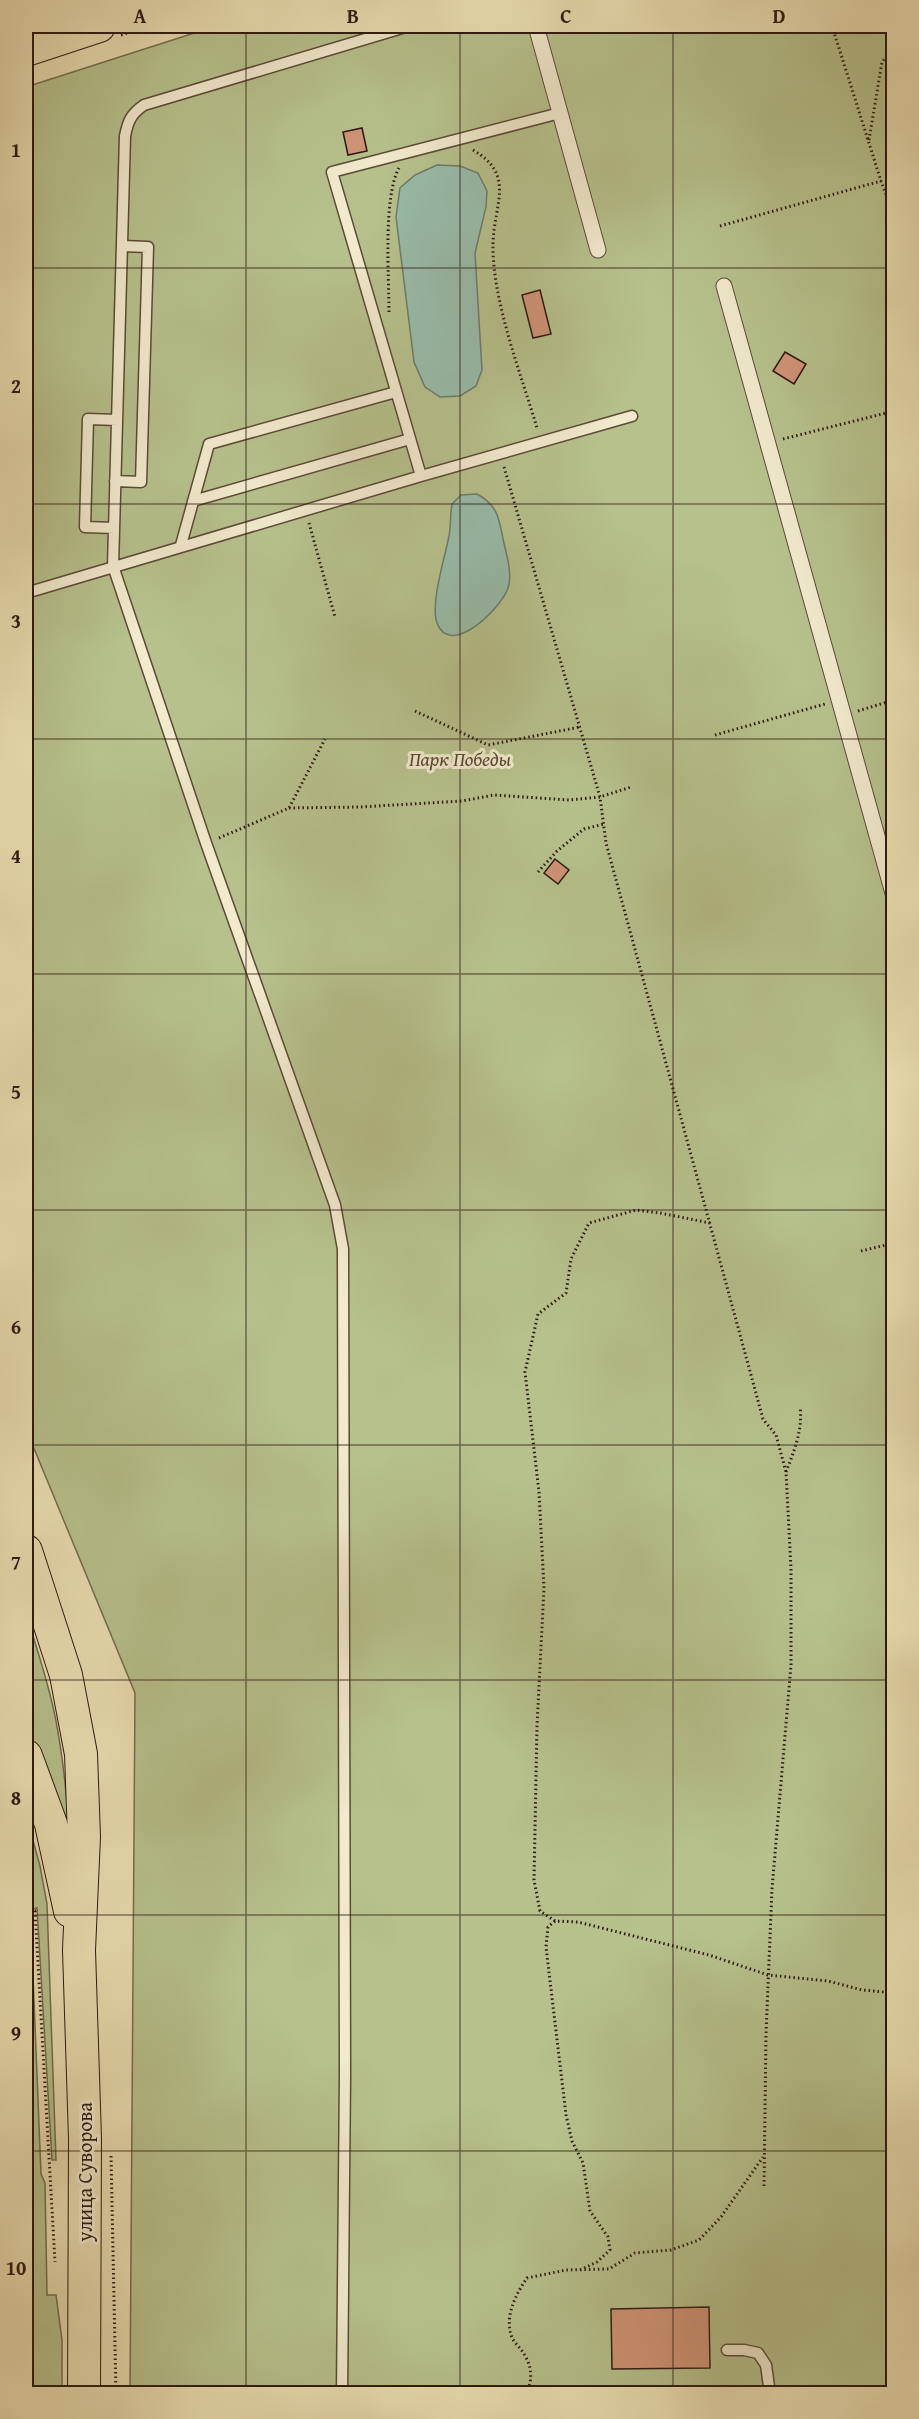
<svg xmlns="http://www.w3.org/2000/svg" width="919" height="2419" font-family="'Gentium Book Plus',serif">
<style>
.green{fill:#b6c18c;stroke:#726d4e;stroke-width:1.5}
.water{fill:#98bcaa;stroke:#6d7b6c;stroke-width:1.5}
.building{fill:#d09477;stroke:#2d190f;stroke-width:1.5}
.lines{fill:none;stroke-linecap:round;stroke-linejoin:round}
.service-casing{stroke:#5c4a38;stroke-width:13}
.pedestrian-casing{stroke:#5c4a38;stroke-width:17}
.primary-casing{stroke:#2d190f;stroke-width:34}
.path{stroke:#2d190f;stroke-width:3;stroke-dasharray:1.5 3;stroke-linecap:butt}
.service{stroke:#f1eacd;stroke-width:10}
.pedestrian{stroke:#f1eacd;stroke-width:15}
.primary{stroke:#eadeb2;stroke-width:32}
.grid{fill:none;stroke:#2d190f;stroke-width:1.5;stroke-opacity:0.55}
.labels{text-anchor:middle;dominant-baseline:central;stroke-width:6;stroke-linejoin:round;paint-order:stroke}
.park-label{font-size:20px;font-style:italic;fill:#564b34;stroke:#f1eacd}
.street-label{font-size:20px;fill:#2d190f;stroke:#f1eacd}
.neatline{fill:none;stroke:#2d190f;stroke-width:2}
.grid-label{font-size:20px;text-anchor:middle;font-weight:bold;fill:#2d190f}
</style>
<rect width="100%" height="100%" fill="#eadeb2"/>
<filter id="stains"><feTurbulence type="fractalNoise" baseFrequency=".00333" numOctaves="4"/><feColorMatrix values="0 0 0 0 .2 0 0 0 0 .09 0 0 0 0 .02 0 0 0 .5 -.17"/></filter>
<radialGradient id="worn" r=".72"><stop offset=".6" stop-color="#630" stop-opacity="0"/><stop offset="1" stop-color="#630" stop-opacity=".3"/></radialGradient>
<path class="green" d="M 216,26 L 893,26 L 893,2393 L 130,2393 L 135,1693 L 26,1429 L 26,87 Z
M 26,1614 C 37,1649 49,1684 56,1721 C 64,1763 68,1807 70,1850 L 47,1779 L 26,1730 Z
M 26,1815 L 40,1866 L 47,1904 L 56,2160 L 52,2160 L 37,1908 L 26,1911 Z
M 26,1922 L 31,1926 L 41,2174 L 45,2183 L 47,2295 L 56,2295 L 62,2340 L 62,2393 L 26,2393 Z"/>
<path class="water" d="M 437,165 L 460,166 L 478,173 L 487,191 L 486,207 L 475,253 L 482,370 L 476,386 L 460,396 L 440,397 L 425,387 L 414,362 L 396,217 L 400,188 L 415,175 Z
M 477,494 C 497,505 499,517 503,539 C 506,553 513,574 508,588 C 502,607 451,659 437,623 C 430,604 445,557 449,536 C 451,526 450,515 452,504 L 461,495 Z"/>
<path class="building" d="M 362,128 L 367,151 L 348,155 L 343,132 Z
M 540,290 L 551,334 L 533,338 L 522,295 Z
M 785,352 L 806,364 L 794,384 L 773,371 Z
M 555,859 L 569,870 L 558,884 L 544,873 Z
M 709,2307 L 710,2368 L 612,2369 L 611,2309 Z"/>
<g class="lines">
<g class="service-casing">
<path id="service" d="M 560,113 L 332,172 L 421,476 L 632,416
M 115,481 L 141,482 L 148,247 L 122,246
M 193,501 L 410,439
M 114,528 L 85,527 L 88,419 L 117,420
M 181,545 L 209,444 L 396,392
M 26,593 L 421,476
M 727,2350 L 744,2350 L 758,2353 L 766,2365 L 770,2394
M 342,2394 L 345,2074 L 343,1249 L 335,1205 L 206,843 L 113,566 L 125,136 C 128,121 131,114 144,105 L 409,26"/>
</g>
<g class="pedestrian-casing">
<path id="pedestrian" d="M 536,26 L 598,250
M 724,286 L 894,897"/>
</g>
<g class="primary-casing">
<path id="primary" d="M 26,50 L 99,26
M 26,1551 L 66,1675 L 81,1754 L 84,1837 L 79,1950 L 85,2139 L 84,2394
M 26,1756 L 51,1824 L 70,1911"/>
</g>
<path class="path" d="M 832,26 L 881,181 L 894,215
M 121,35 L 150,26
M 869,140 L 882,62 L 894,47
M 473,150 C 516,175 494,203 493,244 C 492,300 521,374 537,428
M 720,226 L 881,181
M 389,312 C 389,276 383,197 399,168
M 783,439 L 894,411
M 504,467 L 600,797 L 631,787
M 309,523 L 335,617
M 415,711 L 488,745 L 580,727
M 858,711 L 894,700
M 715,735 L 825,704
M 289,808 L 360,807 L 462,801 L 494,795 L 569,800 L 600,797 L 606,843 L 763,1419 L 776,1435 L 786,1472 L 791,1569 L 791,1665 L 772,1889 L 766,2034 L 764,2188
M 219,838 L 289,808 L 325,739
M 538,872 L 557,851 L 584,829 L 604,824
M 861,1251 L 894,1243
M 786,1472 C 794,1451 803,1430 800,1407
M 26,1913 L 35,1911 L 55,2262
M 555,1921 L 540,1911 L 534,1880 L 537,1726 L 544,1588 L 539,1492 L 525,1372 L 538,1314 L 566,1293 L 571,1259 L 589,1223 L 636,1210 L 660,1213 L 710,1223
M 111,2156 L 116,2394
M 580,2270 L 597,2262 L 610,2250 L 608,2237 L 590,2211 L 583,2163 L 572,2141 L 566,2115 L 546,1947 L 548,1927 L 555,1921 L 578,1922 L 709,1955 L 768,1975 L 828,1981 L 862,1990 L 894,1993
M 526,2394 C 533,2381 532,2366 524,2354 C 520,2347 513,2342 511,2335 C 505,2315 516,2294 527,2278 L 566,2270 L 609,2269 L 635,2253 L 671,2250 L 699,2240 L 721,2217 L 763,2157"/>
<use href="#service" class="service"/>
<use href="#pedestrian" class="pedestrian"/>
<use href="#primary" class="primary"/>
</g>
<path class="grid" d="M 246,26 L 246,2394M 460,26 L 460,2394M 673,26 L 673,2394M 26,268 L 894,268M 26,504 L 894,504M 26,739 L 894,739M 26,974 L 894,974M 26,1210 L 894,1210M 26,1445 L 894,1445M 26,1680 L 894,1680M 26,1915 L 894,1915M 26,2151 L 894,2151"/>
<g class="labels">
<g class="park-label">
<text x="460" y="758">Парк Победы</text>
</g>
<g class="street-label">
<text transform="translate(84 2172) rotate(-90)">улица Суворова</text>
</g>
</g>
<rect width="919" height="2419" fill="none" stroke="#eadeb2" stroke-width="66"/>
<rect x="33" y="33" width="853" height="2353" class="neatline"/>
<g class="grid-label">
<text x="140" y="23">A</text>
<text x="353" y="23">B</text>
<text x="566" y="23">C</text>
<text x="779" y="23">D</text>
<text x="16" y="157">1</text>
<text x="16" y="393">2</text>
<text x="16" y="628">3</text>
<text x="16" y="863">4</text>
<text x="16" y="1099">5</text>
<text x="16" y="1334">6</text>
<text x="16" y="1569">7</text>
<text x="16" y="1805">8</text>
<text x="16" y="2040">9</text>
<text x="16" y="2275">10</text>
</g>
<rect width="100%" height="100%" filter="url(#stains)"/>
<rect width="100%" height="100%" fill="url(#worn)"/>
</svg>
